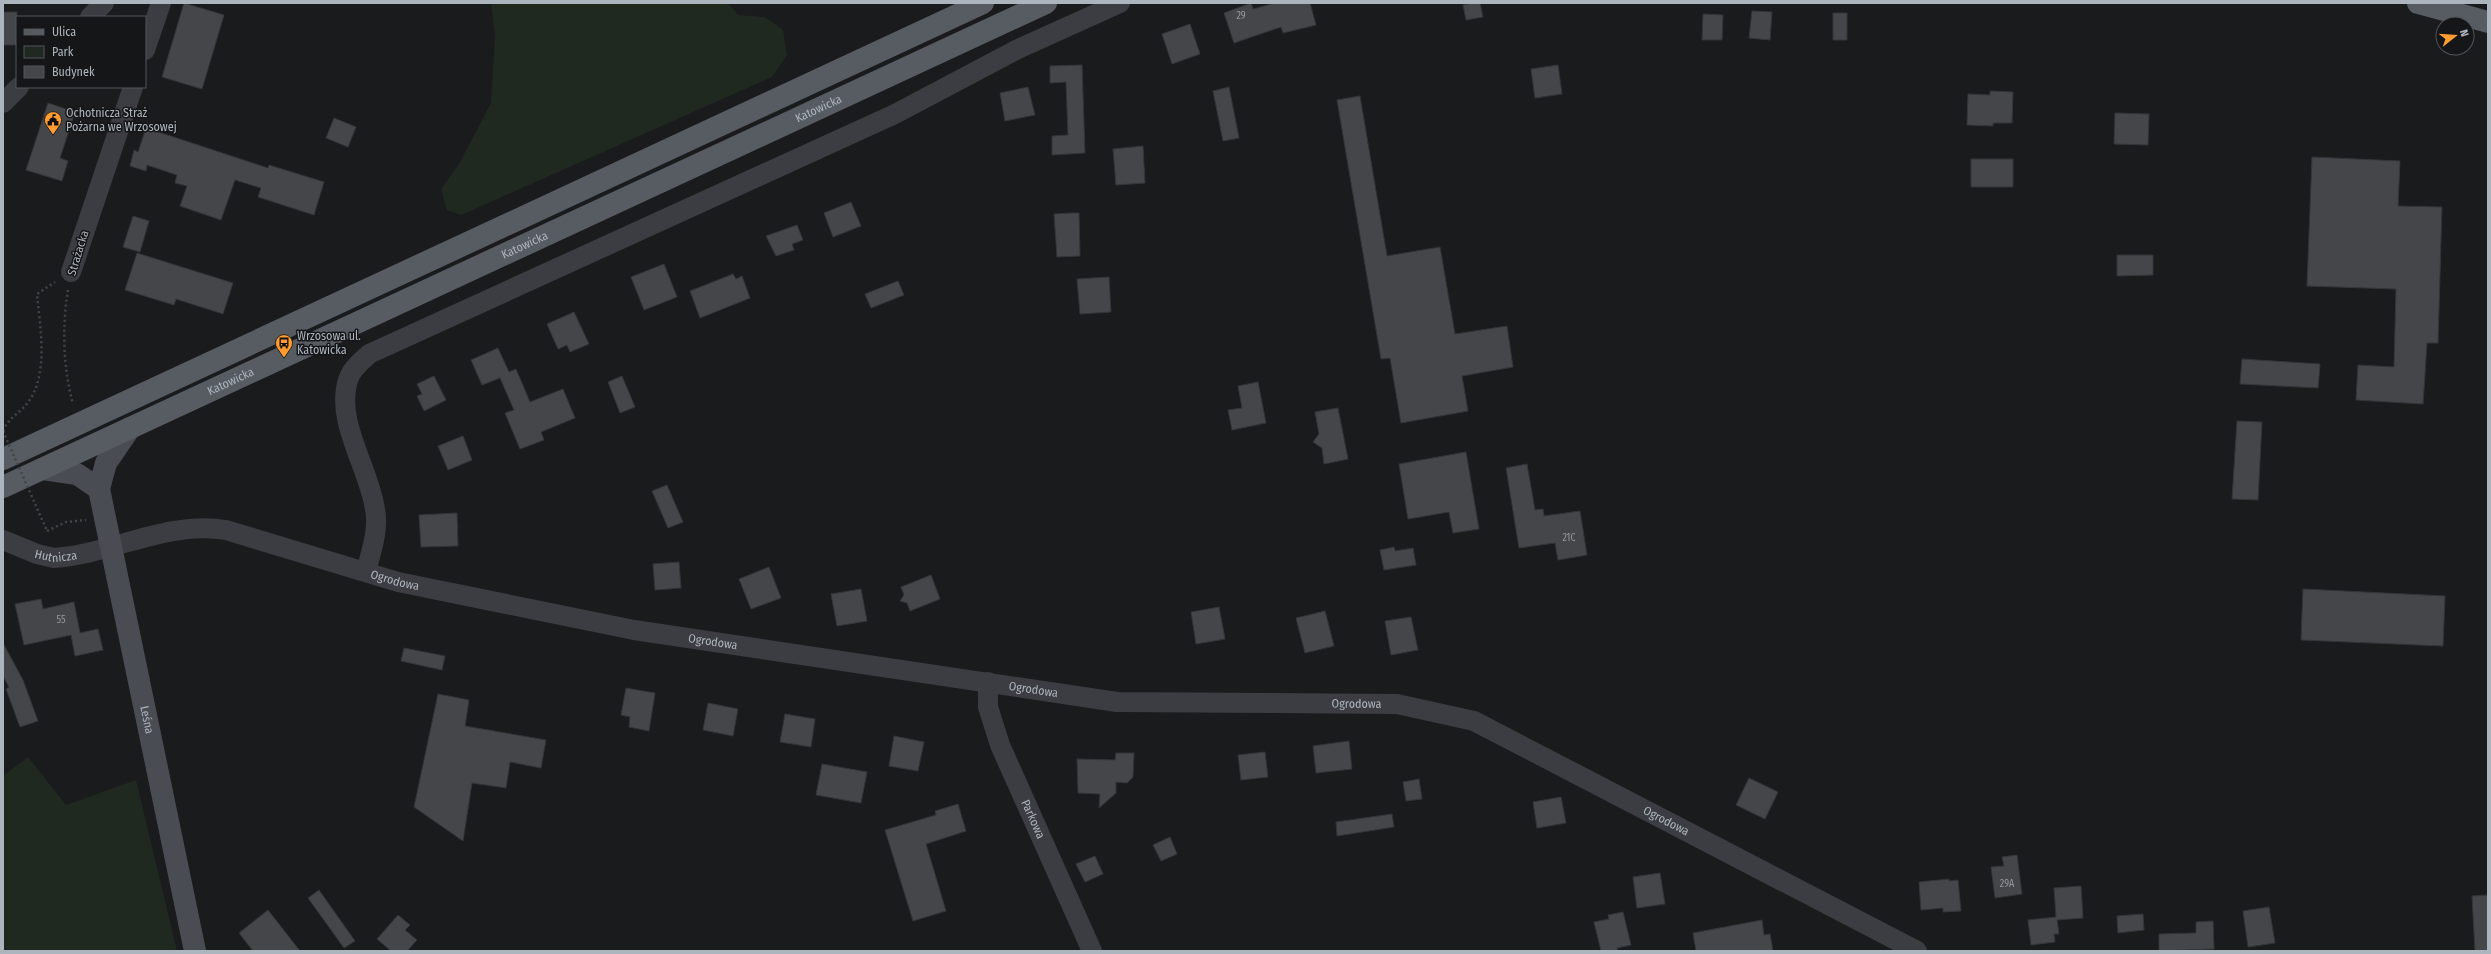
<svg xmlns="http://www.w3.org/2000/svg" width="2491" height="954" font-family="'Fira Sans Condensed',sans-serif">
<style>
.green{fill:#202920}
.building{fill:#44464a;stroke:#343539}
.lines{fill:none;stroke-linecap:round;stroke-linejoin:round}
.path{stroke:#414549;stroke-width:2.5;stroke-dasharray:2 3;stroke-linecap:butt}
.street{stroke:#3b3d42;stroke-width:20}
.secondary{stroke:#494d53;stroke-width:22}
.primary{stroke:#575b62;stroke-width:22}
.path-bridge{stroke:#414549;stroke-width:2.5;stroke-dasharray:2 3;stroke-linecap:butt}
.labels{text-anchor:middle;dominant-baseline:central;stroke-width:3;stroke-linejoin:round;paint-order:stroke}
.number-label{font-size:10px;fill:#9298a0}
.street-label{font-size:12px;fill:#acb4bd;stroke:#151618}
.poi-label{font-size:12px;fill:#acb4bd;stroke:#151618;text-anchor:start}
</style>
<rect width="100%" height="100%" fill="#1a1b1d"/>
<path class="green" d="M 491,3 L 728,3 L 738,15 L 765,17 L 783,30 L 787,55 L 772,77 L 461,215 L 447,210 L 441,189 L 459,164 L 491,103 L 495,35 Z
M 28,757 L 66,805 L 136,780 L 177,951 L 3,951 L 3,776 Z"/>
<path class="building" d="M 184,3 L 224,15 L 202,89 L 162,77 Z
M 1251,3 L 1253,9 L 1275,3 L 1310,3 L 1316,25 L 1283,33 L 1281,27 L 1234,43 L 1224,13 Z
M 1472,3 L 1480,3 L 1483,17 L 1466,20 L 1463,5 Z
M 1752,11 L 1772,12 L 1770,40 L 1749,38 Z
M 3,12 L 17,12 L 17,45 L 3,45 Z
M 1833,13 L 1847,13 L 1847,40 L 1833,40 Z
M 1703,14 L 1723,15 L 1722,40 L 1702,40 Z
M 1190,24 L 1200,54 L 1172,64 L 1162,34 Z
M 1082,65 L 1085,153 L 1052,155 L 1052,136 L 1068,135 L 1066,82 L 1050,83 L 1050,66 Z
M 1558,65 L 1562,94 L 1535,98 L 1531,69 Z
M 1028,87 L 1035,115 L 1005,121 L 1000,93 Z
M 1229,87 L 1239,138 L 1223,141 L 1213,91 Z
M 1990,91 L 2013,92 L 2012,123 L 1993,123 L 1993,126 L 1967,125 L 1968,94 L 1990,95 Z
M 1360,96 L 1387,256 L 1440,247 L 1455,334 L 1507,326 L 1513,367 L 1462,376 L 1468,411 L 1401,423 L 1390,358 L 1381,359 L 1337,100 Z
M 48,103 L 75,112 L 60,158 L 68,161 L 62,181 L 26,170 Z
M 2115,113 L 2149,114 L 2148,145 L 2114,144 Z
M 334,118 L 356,127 L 348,147 L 326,138 Z
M 146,128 L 268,168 L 269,165 L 324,182 L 314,215 L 258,197 L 261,188 L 235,180 L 221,220 L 180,206 L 187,186 L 175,183 L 177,175 L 147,165 L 146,171 L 130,166 L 134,150 L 138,152 Z
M 1143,146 L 1145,183 L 1116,185 L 1113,149 Z
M 2312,157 L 2400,161 L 2398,206 L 2442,207 L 2438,343 L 2427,343 L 2423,404 L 2356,400 L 2358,365 L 2394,367 L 2396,289 L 2307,286 Z
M 1971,159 L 2013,159 L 2013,187 L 1971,187 Z
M 851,202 L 861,226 L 833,237 L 824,213 Z
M 1071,213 L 1079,213 L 1080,256 L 1057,257 L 1054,214 Z
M 133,216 L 149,221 L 140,252 L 123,247 Z
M 797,225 L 803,240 L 792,244 L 794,250 L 776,256 L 766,236 Z
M 137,253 L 233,283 L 223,314 L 176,299 L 174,305 L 125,290 Z
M 2117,255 L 2153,255 L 2153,275 L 2117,276 Z
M 664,264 L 677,297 L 644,310 L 631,277 Z
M 733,274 L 736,279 L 742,276 L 750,298 L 700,318 L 690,291 Z
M 1109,277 L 1111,312 L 1080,314 L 1077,279 Z
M 898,281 L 904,295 L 871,308 L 865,294 Z
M 574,312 L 589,344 L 570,352 L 567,345 L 558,349 L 547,324 Z
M 498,348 L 509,372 L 516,369 L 530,402 L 563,389 L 575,418 L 541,432 L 544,440 L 520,449 L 505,413 L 514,410 L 500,378 L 482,385 L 471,360 Z
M 2242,359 L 2320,364 L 2318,388 L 2240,384 Z
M 434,376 L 446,400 L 424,411 L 417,396 L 422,394 L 417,384 Z
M 622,376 L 635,407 L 620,413 L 608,382 Z
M 1258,382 L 1266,423 L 1232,430 L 1228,410 L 1242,408 L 1238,386 Z
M 1338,408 L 1348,459 L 1324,464 L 1322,448 L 1313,442 L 1319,434 L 1315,412 Z
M 2237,421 L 2262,422 L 2258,500 L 2232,499 Z
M 463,436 L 472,460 L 448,470 L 438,446 Z
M 1466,452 L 1479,529 L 1453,533 L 1449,512 L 1408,519 L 1399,464 Z
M 1527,464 L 1535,510 L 1543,509 L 1544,516 L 1580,511 L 1587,555 L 1558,560 L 1555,543 L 1519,548 L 1506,468 Z
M 667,485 L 683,522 L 668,528 L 652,491 Z
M 457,513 L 458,546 L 421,547 L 419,515 Z
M 1394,547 L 1395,551 L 1413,548 L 1416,565 L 1384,570 L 1380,550 Z
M 679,562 L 681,588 L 655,590 L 653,564 Z
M 769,567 L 781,598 L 751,609 L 739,579 Z
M 931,575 L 940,599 L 910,611 L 907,603 L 900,601 L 904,595 L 901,587 Z
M 861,589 L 867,621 L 837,626 L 831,594 Z
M 2303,589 L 2445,596 L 2443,646 L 2301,640 Z
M 41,599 L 43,609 L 74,602 L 80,633 L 98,629 L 103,650 L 75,656 L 71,635 L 24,645 L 15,604 Z
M 1219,607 L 1225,639 L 1196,644 L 1191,612 Z
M 1325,611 L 1334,646 L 1305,653 L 1296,618 Z
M 1411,617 L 1418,650 L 1391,655 L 1385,621 Z
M 3,643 L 23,680 L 38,721 L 20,727 L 6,689 L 9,687 L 3,676 Z
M 404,648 L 445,656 L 442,670 L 401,661 Z
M 626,688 L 655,693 L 649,731 L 629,727 L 630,717 L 621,715 Z
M 438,694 L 469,700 L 465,726 L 546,740 L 541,768 L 510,762 L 506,788 L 472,783 L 463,841 L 414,807 Z
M 708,703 L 738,709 L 733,736 L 703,730 Z
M 785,714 L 815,719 L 811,747 L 780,742 Z
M 894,736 L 924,742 L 918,771 L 889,766 Z
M 1349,741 L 1352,769 L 1316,773 L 1313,746 Z
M 1265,752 L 1268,777 L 1241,780 L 1238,755 Z
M 1116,753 L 1134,753 L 1133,777 L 1127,783 L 1116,782 L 1116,793 L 1099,808 L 1100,794 L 1078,793 L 1077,759 L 1115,760 Z
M 822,764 L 867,772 L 861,803 L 816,795 Z
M 1749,778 L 1778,792 L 1765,819 L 1736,805 Z
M 1419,779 L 1422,799 L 1406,801 L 1403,782 Z
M 1561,797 L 1566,823 L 1537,828 L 1533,802 Z
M 958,804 L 966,831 L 926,844 L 946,911 L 913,921 L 885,830 L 936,815 L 935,811 Z
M 1392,814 L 1394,827 L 1337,836 L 1336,822 Z
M 1170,837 L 1177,854 L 1161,861 L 1153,845 Z
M 2017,855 L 2022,894 L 1995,898 L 1991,867 L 2004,866 L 2002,857 Z
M 1095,856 L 1103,874 L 1085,882 L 1076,864 Z
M 1660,873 L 1665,904 L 1637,908 L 1633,877 Z
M 1949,879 L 1949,881 L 1958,880 L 1961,911 L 1943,912 L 1943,908 L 1921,910 L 1919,882 Z
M 2081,886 L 2083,918 L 2057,920 L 2059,934 L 2054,934 L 2055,942 L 2031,945 L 2028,920 L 2056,917 L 2054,888 Z
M 319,890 L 355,941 L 344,948 L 308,898 Z
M 2488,895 L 2488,951 L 2475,951 L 2472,896 Z
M 2269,907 L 2275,943 L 2248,947 L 2243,911 Z
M 268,910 L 300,951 L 253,951 L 239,933 Z
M 1623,912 L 1631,945 L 1617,948 L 1618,951 L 1601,951 L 1594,922 L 1609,919 L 1608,915 Z
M 2143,914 L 2144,930 L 2118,933 L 2117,916 Z
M 398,915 L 410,925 L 405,930 L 417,940 L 407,951 L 391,951 L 377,939 Z
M 1762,920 L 1764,935 L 1770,934 L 1773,951 L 1696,951 L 1693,933 Z
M 2213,921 L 2214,949 L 2159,951 L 2159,934 L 2196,933 L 2196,922 Z"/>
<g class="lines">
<path class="path" d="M 68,290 C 62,326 63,368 73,404
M 3,431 C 9,416 23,412 31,398 C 48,369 40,327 37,294 L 55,282
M 47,531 L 66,522 L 86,520"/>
<g class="street">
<path d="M 90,17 L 104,3"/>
<path d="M 145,50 L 161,3"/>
<path d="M 3,103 L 19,87"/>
<path d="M 71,272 L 133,87"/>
<path id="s1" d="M 3,540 L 37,554 L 54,558 C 112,554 167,520 226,530 L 398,582 L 634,630 L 1117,702 L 1397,704 L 1474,721 L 1917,951"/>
<path d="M 366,572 C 371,552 379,530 375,509 C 369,468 335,421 348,380 C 351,369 362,361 369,354 L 895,114 L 1016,50 L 1120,3"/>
<path id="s2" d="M 988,682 L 988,707 L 1000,745 L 1092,951"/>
</g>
<g class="secondary">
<path id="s3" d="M 130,428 L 106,463 L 99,489 L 195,951"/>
<path d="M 43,469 L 77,474 L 99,489"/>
</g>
<g class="primary">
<path d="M 2418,3 L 2488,22"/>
<path d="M 3,459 L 983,3"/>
<path id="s4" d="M 3,487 L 1046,3"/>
</g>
<path class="path-bridge" d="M 3,431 L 47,531"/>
</g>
<defs>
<g id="civic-pin" transform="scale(0.9)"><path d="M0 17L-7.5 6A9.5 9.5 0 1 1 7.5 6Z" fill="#ff9c31" stroke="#151618"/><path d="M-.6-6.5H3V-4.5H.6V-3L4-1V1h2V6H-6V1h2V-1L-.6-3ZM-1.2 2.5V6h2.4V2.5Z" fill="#111"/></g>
<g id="bus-pin" transform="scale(0.9)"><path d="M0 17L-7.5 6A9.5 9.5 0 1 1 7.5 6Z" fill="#ff9c31" stroke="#151618"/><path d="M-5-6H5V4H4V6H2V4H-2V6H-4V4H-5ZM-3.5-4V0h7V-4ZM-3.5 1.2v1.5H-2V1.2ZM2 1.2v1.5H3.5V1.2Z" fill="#111"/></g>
</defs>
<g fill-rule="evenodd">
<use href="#civic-pin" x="53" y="120"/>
<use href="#bus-pin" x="284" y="343"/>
</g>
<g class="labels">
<g class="number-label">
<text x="1241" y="16">29</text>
<text x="1569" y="538">21C</text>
<text x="61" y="620">55</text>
<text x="2007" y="884">29A</text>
</g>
<g class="street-label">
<text stroke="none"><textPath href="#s4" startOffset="899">Katowicka</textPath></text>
<text stroke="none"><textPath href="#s4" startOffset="575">Katowicka</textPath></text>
<text transform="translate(78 253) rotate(-73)">Strażacka</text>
<text stroke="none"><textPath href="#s4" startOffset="251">Katowicka</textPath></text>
<text stroke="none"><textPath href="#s1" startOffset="56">Hutnicza</textPath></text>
<text stroke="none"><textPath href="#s1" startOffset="406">Ogrodowa</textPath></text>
<text stroke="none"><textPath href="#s1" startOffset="730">Ogrodowa</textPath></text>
<text stroke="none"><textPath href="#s1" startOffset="1054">Ogrodowa</textPath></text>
<text stroke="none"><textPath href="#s1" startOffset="1378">Ogrodowa</textPath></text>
<text stroke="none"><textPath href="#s3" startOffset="305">Leśna</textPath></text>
<text stroke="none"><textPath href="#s2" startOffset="146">Parkowa</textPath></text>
<text stroke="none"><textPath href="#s1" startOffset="1714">Ogrodowa</textPath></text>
</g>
<g class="poi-label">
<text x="66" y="113">Ochotnicza Straż<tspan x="66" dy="14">Pożarna we Wrzosowej</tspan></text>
<text x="297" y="336">Wrzosowa ul.<tspan x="297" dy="14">Katowicka</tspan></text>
</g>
</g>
<rect width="2491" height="954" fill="none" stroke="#acb4bd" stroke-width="8"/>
<rect x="16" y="16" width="130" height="72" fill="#151618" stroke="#51555a"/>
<rect x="24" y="29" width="20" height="6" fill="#575b62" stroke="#51555a"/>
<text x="52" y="36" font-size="12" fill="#acb4bd">Ulica</text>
<rect x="24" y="46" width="20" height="12" fill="#202920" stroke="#51555a"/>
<text x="52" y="56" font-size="12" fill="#acb4bd">Park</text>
<rect x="24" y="66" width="20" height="12" fill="#44464a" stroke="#51555a"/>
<text x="52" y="76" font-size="12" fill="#acb4bd">Budynek</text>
<g transform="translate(2455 36) rotate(73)"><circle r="19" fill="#151618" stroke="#51555a"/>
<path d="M0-3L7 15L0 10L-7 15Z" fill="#ff9c31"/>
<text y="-6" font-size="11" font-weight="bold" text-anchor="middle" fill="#acb4bd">N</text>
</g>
</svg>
